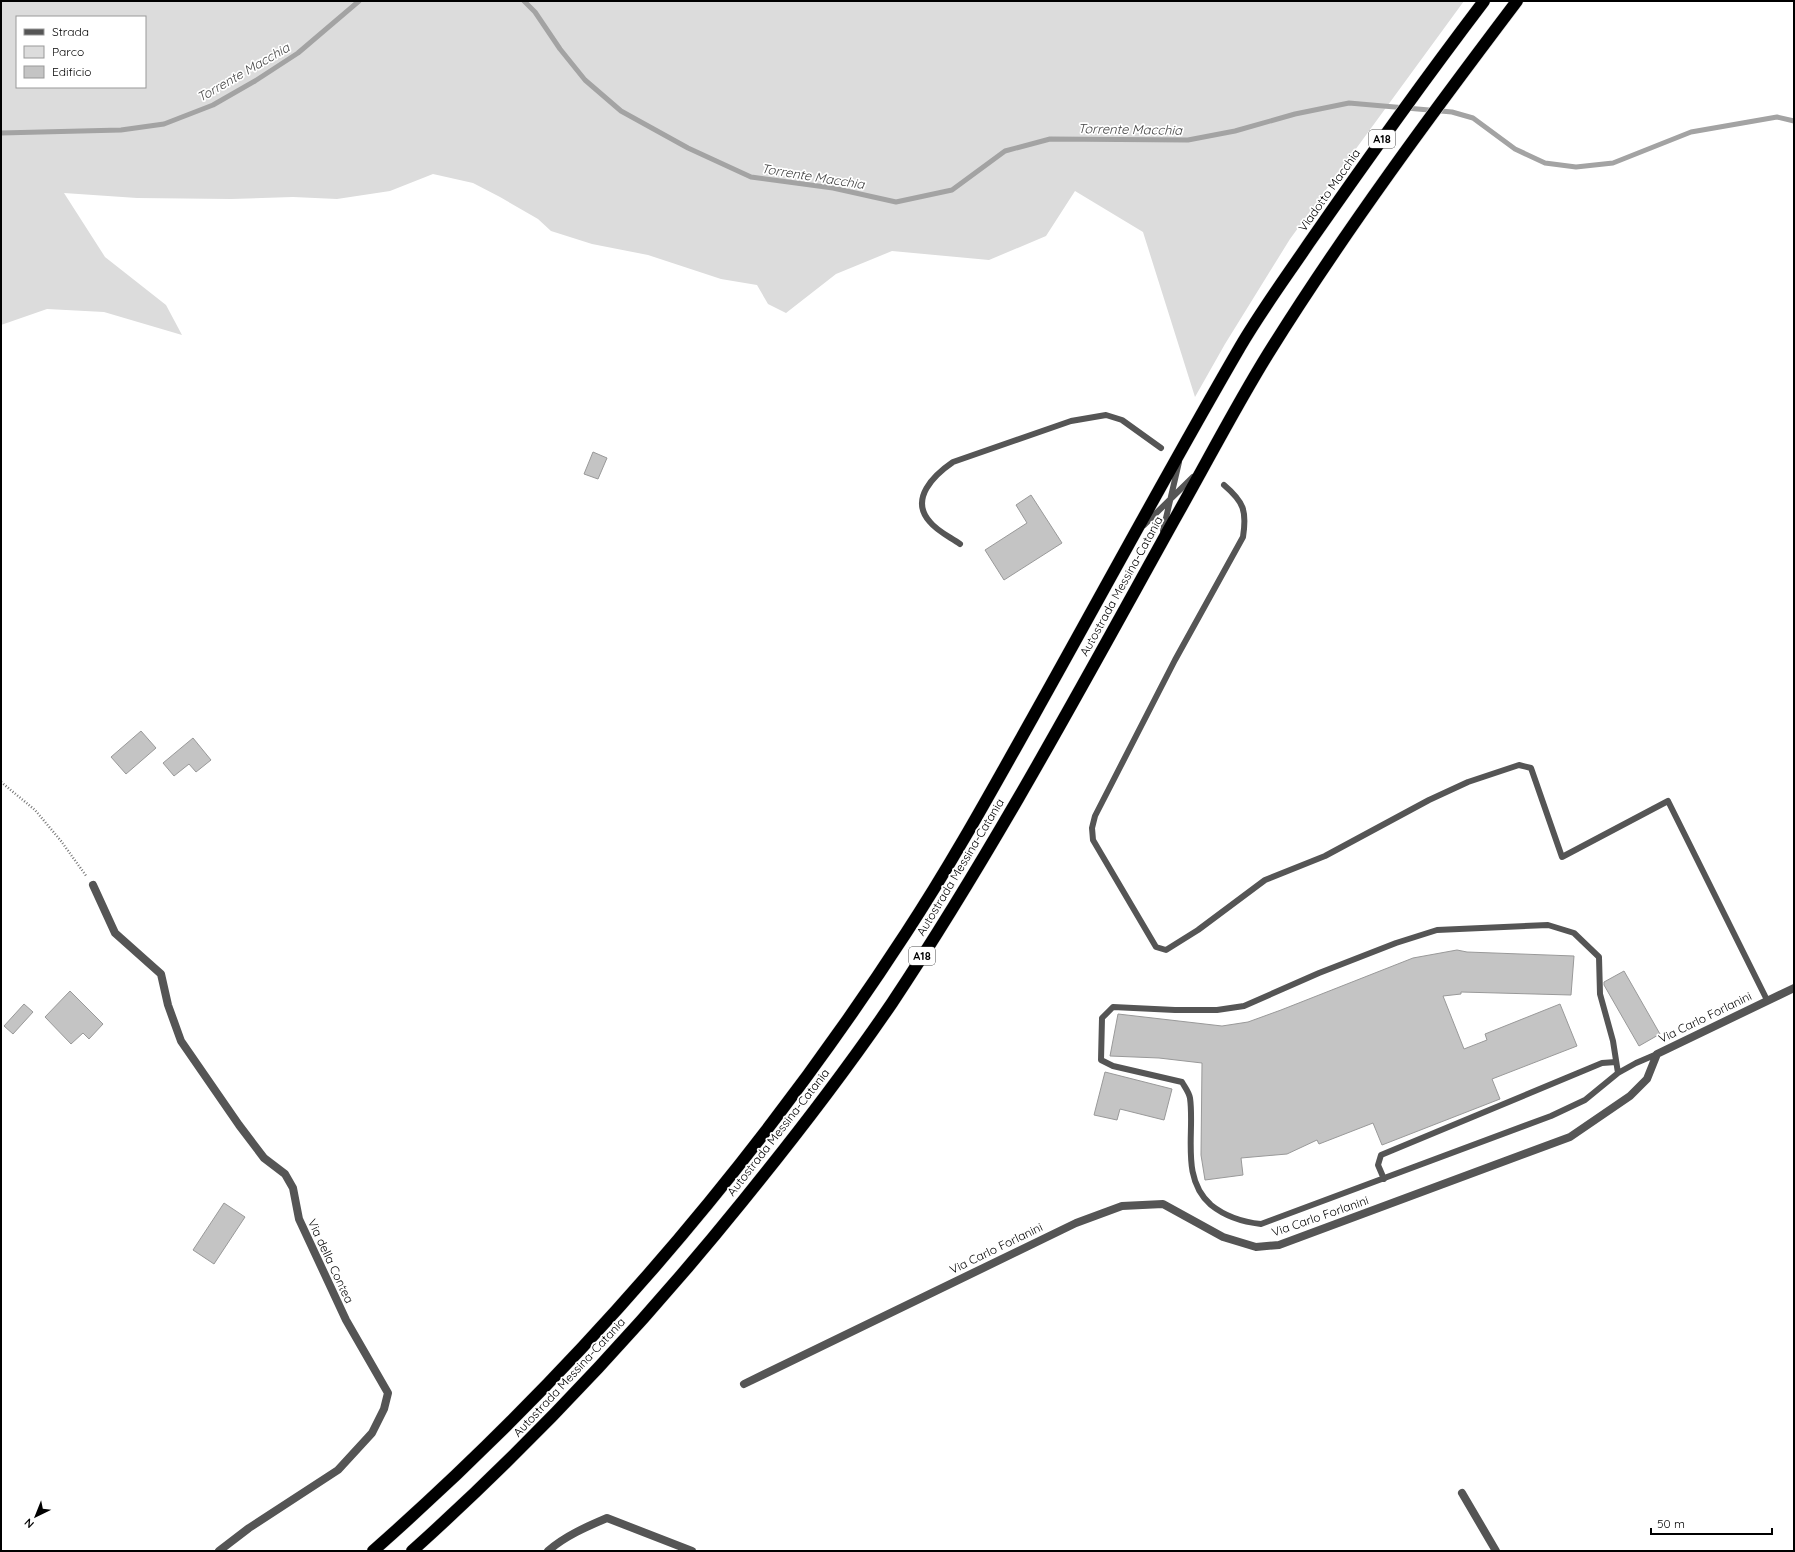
<svg xmlns="http://www.w3.org/2000/svg" width="1795" height="1552" font-family="Quicksand,sans-serif">
<style>
.green{fill:#dcdcdc;fill-rule:evenodd}
.lines{fill:none;stroke-linecap:round;stroke-linejoin:round}
.stream{stroke:#a3a3a3;stroke-width:5}
.building{fill:#c4c4c4;stroke:#999}
.highway-casing{stroke:#dbdbdb;stroke-width:13}
.path{stroke:#777;stroke-width:2.5;stroke-dasharray:1 2;stroke-linecap:butt}
.lane{stroke:#555;stroke-width:6}
.street{stroke:#555;stroke-width:8}
.highway{stroke:#000;stroke-width:12}
.labels{text-anchor:middle;dominant-baseline:central;stroke-width:3.5;stroke-linejoin:round;paint-order:stroke}
.shield{fill:#fff;stroke:#4c4c4c;stroke-width:1}
.shield-label{font-size:11px;font-weight:bold;fill:#000}
.street-label{font-size:12px;fill:#000;stroke:#fff}
.water-label{font-size:13px;font-style:italic;fill:#444;stroke:#fff}
</style>
<rect width="100%" height="100%" fill="#fff"/>
<path class="green" d="M 1,1 L 1464,1 L 1290,239 L 1225,344 L 1195,397 L 1143,232 L 1075,191 L 1046,236 L 989,260 L 892,251 L 836,274 L 786,313 L 768,304 L 757,285 L 721,279 L 648,255 L 592,244 L 551,231 L 538,219 L 500,197 L 473,183 L 433,174 L 390,191 L 337,199 L 293,197 L 231,199 L 137,198 L 64,193 L 105,257 L 166,305 L 182,335 L 104,312 L 47,309 L 1,325 ZM 17,17 L 145,17 L 145,87 L 17,87 Z"/>
<g class="lines">
<path class="stream" d="M 524,1 L 535,12 L 560,49 L 585,80 L 621,111 L 688,148 L 751,177 L 833,188 L 896,202 L 952,190 L 1005,151 L 1050,139 L 1188,140 L 1235,131 L 1295,114 L 1349,103 L 1452,112 L 1473,118 L 1515,149 L 1545,163 L 1576,167 L 1613,163 L 1691,132 L 1777,117 L 1794,121
M 1,133 L 121,130 L 164,124 L 213,105 L 255,81 L 298,53 L 359,1"/>
</g>
<path class="building" d="M 593,452 L 607,458 L 598,479 L 584,474 Z
M 1031,495 L 1062,543 L 1004,580 L 985,550 L 1027,523 L 1016,505 Z
M 141,731 L 156,748 L 126,774 L 111,757 Z
M 193,738 L 211,760 L 196,772 L 189,764 L 174,776 L 163,763 Z
M 1457,950 L 1467,952 L 1574,956 L 1571,995 L 1461,992 L 1461,994 L 1443,996 L 1464,1049 L 1487,1040 L 1485,1034 L 1560,1004 L 1577,1046 L 1492,1079 L 1500,1099 L 1382,1145 L 1373,1123 L 1319,1144 L 1317,1140 L 1287,1154 L 1241,1158 L 1243,1175 L 1205,1180 L 1201,1155 L 1202,1063 L 1159,1058 L 1110,1056 L 1118,1014 L 1222,1026 L 1248,1022 L 1281,1010 L 1413,958 Z
M 1624,971 L 1660,1034 L 1639,1046 L 1604,985 L 1604,982 Z
M 70,991 L 103,1024 L 89,1039 L 83,1033 L 71,1044 L 45,1017 Z
M 24,1004 L 33,1012 L 13,1034 L 4,1026 Z
M 1105,1072 L 1172,1089 L 1164,1120 L 1120,1109 L 1117,1120 L 1094,1115 Z
M 224,1203 L 245,1217 L 214,1264 L 193,1250 Z"/>
<g class="lines">
<g class="highway-casing">
<path id="highway" d="M 373,1551 C 578,1370 757,1162 906,933 C 952,863 992,790 1033,717 C 1102,594 1169,469 1240,347 C 1261,311 1286,277 1309,243 C 1366,161 1424,80 1484,1
M 412,1551 C 531,1444 641,1327 742,1202 C 794,1138 845,1072 892,1003 C 995,848 1083,684 1173,522 C 1205,466 1234,409 1268,354 C 1344,232 1430,116 1517,1"/>
</g>
<path class="path" d="M 1,782 L 35,810 L 61,841 L 87,877"/>
<path class="lane" d="M 1224,485 C 1244,502 1247,511 1243,537 L 1175,660 L 1095,816 L 1092,828 L 1093,840 L 1156,947 L 1166,950 L 1198,930 L 1265,880 L 1325,856 L 1429,800 L 1468,782 L 1519,765 L 1531,768 L 1562,857 L 1668,801 L 1767,1000
M 1144,525 L 1193,477
M 1163,531 L 1179,462
M 960,544 C 950,537 937,531 930,522 C 909,499 934,475 953,462 L 1071,421 L 1106,415 L 1122,420 L 1161,448
M 1618,1073 L 1613,1041 L 1600,994 L 1599,957 L 1574,933 L 1548,925 L 1437,930 L 1396,943 L 1319,973 L 1244,1006 L 1217,1010 L 1175,1010 L 1113,1007 L 1102,1018 L 1101,1060 L 1113,1066 L 1182,1082 C 1184,1086 1189,1092 1190,1098 C 1195,1133 1180,1178 1211,1205 C 1226,1217 1242,1222 1261,1224 L 1551,1116 L 1585,1100 L 1618,1073 L 1636,1063 L 1657,1054
M 1384,1179 L 1378,1165 L 1381,1155 L 1602,1063 L 1616,1062"/>
<path class="street" d="M 93,885 L 115,933 L 161,974 L 168,1005 L 181,1041 L 239,1125 L 264,1158 L 285,1174 L 293,1188 L 299,1219 L 346,1320 L 388,1393 L 384,1409 L 372,1433 L 338,1470 L 249,1528 L 219,1551
M 744,1384 L 1076,1223 L 1122,1206 L 1163,1204 L 1223,1237 L 1256,1247 L 1279,1245 L 1570,1137 L 1630,1096 L 1647,1079 L 1657,1054 L 1794,988
M 1462,1493 L 1496,1551
M 548,1551 C 565,1536 586,1527 607,1518 L 692,1551"/>
<use href="#highway" class="highway"/>
</g>
<g class="labels">
<g class="shield">
<rect x="1369" y="130" width="26" height="18" rx="3"/>
<rect x="909" y="947" width="26" height="18" rx="3"/>
</g>
<g class="shield-label">
<text x="1382" y="139">A18</text>
<text x="922" y="956">A18</text>
</g>
<g class="street-label">
<text transform="translate(1329 190) rotate(-55)">Viadotto Macchia</text>
<text transform="translate(1121 586) rotate(-61)">Autostrada Messina-Catania</text>
<text transform="translate(960 867) rotate(-59)">Autostrada Messina-Catania</text>
<text transform="translate(1705 1017) rotate(-26)">Via Carlo Forlanini</text>
<text transform="translate(778 1132) rotate(-52)">Autostrada Messina-Catania</text>
<text transform="translate(1320 1216) rotate(-19)">Via Carlo Forlanini</text>
<text transform="translate(996 1248) rotate(-26)">Via Carlo Forlanini</text>
<text transform="translate(331 1261) rotate(65)">Via della Contea</text>
<text transform="translate(569 1377) rotate(-47)">Autostrada Messina-Catania</text>
</g>
<g class="water-label">
<text transform="translate(243 72) rotate(-30)">Torrente Macchia</text>
<text transform="translate(1130 129) rotate(1)">Torrente Macchia</text>
<text transform="translate(813 176) rotate(9)">Torrente Macchia</text>
</g>
</g>
<rect width="1795" height="1552" fill="none" stroke="#000000" stroke-width="4"/>
<rect x="16" y="16" width="130" height="72" fill="#ffffff" stroke="#999999"/>
<rect x="24" y="29" width="20" height="6" fill="#555555" stroke="#999999"/>
<text x="52" y="36" font-size="12" fill="#000000">Strada</text>
<rect x="24" y="46" width="20" height="12" fill="#dcdcdc" stroke="#999999"/>
<text x="52" y="56" font-size="12" fill="#000000">Parco</text>
<rect x="24" y="66" width="20" height="12" fill="#c4c4c4" stroke="#999999"/>
<text x="52" y="76" font-size="12" fill="#000000">Edificio</text>
<g transform="translate(36 1516) rotate(223)" stroke="#ffffff" stroke-width="3" paint-order="stroke">
<path d="M0-3L7 15L0 10L-7 15Z" fill="#000000"/>
<text y="-6" font-size="11" font-weight="bold" text-anchor="middle" fill="#000000">N</text>
</g>
<path d="M1651 1528v6h121v-6" fill="none" stroke="#000000" stroke-width="2"/>
<text x="1657" y="1528" font-size="12" fill="#000000" stroke="#ffffff" stroke-width="3" paint-order="stroke">50 m</text>
</svg>
